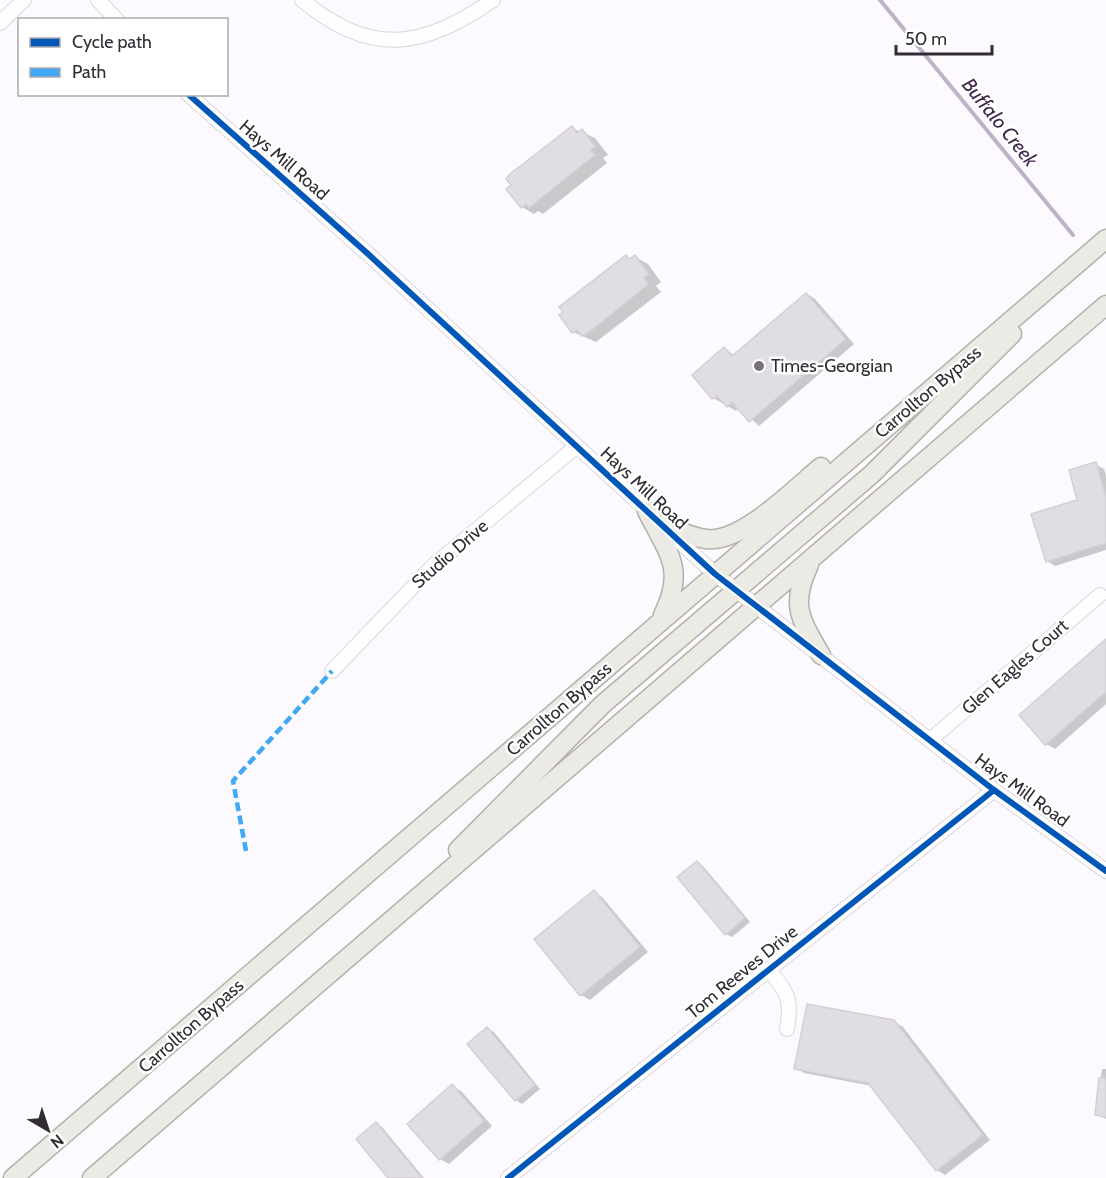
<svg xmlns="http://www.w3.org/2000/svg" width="1106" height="1178" font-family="Cabin,sans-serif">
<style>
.shadow{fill:#0003}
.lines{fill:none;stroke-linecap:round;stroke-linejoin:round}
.stream{stroke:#beb2c6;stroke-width:4}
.building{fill:#e1dde4;stroke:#d3cfd5;stroke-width:1.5}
.minor-casing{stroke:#d9d6dc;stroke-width:16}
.major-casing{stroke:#b3b1a9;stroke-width:21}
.minor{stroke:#fffeff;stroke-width:14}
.major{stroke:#ebeae4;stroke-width:18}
.quiet{stroke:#3fa9f5;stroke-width:4.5;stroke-dasharray:9 4.5;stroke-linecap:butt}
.cycleway-casing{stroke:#fff;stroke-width:10}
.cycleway{stroke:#0057b8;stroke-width:6}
.poi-dot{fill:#78737b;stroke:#fff;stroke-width:2}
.labels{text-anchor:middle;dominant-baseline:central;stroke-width:5;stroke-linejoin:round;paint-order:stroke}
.street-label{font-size:18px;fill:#312b34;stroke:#fff}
.poi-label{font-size:18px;fill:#312b34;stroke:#fff;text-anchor:start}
.water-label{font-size:20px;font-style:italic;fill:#40264d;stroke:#fff}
</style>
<rect width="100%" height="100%" fill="#fcfafe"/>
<path class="shadow" d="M 572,128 L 595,138 L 608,155 L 603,158 L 607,163 L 543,214 L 538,211 L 534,214 L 522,207 Z
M 626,257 L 631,260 L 635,257 L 648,264 L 661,282 L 656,286 L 661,292 L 596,342 L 573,332 Z
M 807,294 L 815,299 L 854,344 L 759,426 L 739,408 L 736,411 L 713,398 L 694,376 L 725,349 L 735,356 Z
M 1095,464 L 1104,469 L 1106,476 L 1106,550 L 1055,566 L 1047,561 Z
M 1106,640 L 1106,704 L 1055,749 L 1046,744 L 1021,715 Z
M 697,863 L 703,866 L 750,922 L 732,937 L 726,934 Z
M 594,892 L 602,897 L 648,952 L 590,1000 L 581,995 L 536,939 Z
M 894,1022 L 903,1027 L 990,1140 L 945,1175 L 937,1170 L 872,1086 L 804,1073 L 796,1068 Z
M 488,1029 L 494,1032 L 540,1089 L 522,1104 L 516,1100 Z
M 1102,1069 L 1106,1069 L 1106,1119 L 1096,1114 Z
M 452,1086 L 461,1091 L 492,1126 L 449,1164 L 440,1159 L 409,1124 Z
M 376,1124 L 382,1127 L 424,1178 L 390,1178 Z"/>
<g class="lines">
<path class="stream" d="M 880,0 L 1073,235"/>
</g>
<path class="building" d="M 572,126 L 577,133 L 582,129 L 596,147 L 591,150 L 595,155 L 529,208 L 526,204 L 521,208 L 506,189 L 511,185 L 506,179 L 510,174 Z
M 626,255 L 629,259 L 635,255 L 649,274 L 644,278 L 649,284 L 588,333 L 582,336 L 577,330 L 572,333 L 559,315 L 563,312 L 559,307 Z
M 806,293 L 846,339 L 749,422 L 732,402 L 727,407 L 717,396 L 712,399 L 692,375 L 724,347 L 732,356 Z
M 1096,462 L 1106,497 L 1106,543 L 1046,562 L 1031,514 L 1077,500 L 1069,470 Z
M 1106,639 L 1106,692 L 1045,745 L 1019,715 Z
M 697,861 L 745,918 L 725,935 L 677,877 Z
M 594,890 L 640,947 L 580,996 L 534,939 Z
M 807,1004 L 894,1020 L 983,1135 L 936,1171 L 868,1083 L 794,1069 Z
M 487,1027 L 535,1085 L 515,1101 L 467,1044 Z
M 1099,1078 L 1106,1078 L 1106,1117 L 1095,1115 Z
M 452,1084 L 484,1121 L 439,1160 L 407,1124 Z
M 376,1122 L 422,1178 L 388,1178 L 356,1139 Z"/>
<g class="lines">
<g class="minor-casing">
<path id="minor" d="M 98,0 L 117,20
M 302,0 C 371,58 423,48 493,0
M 0,23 L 24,0
M 188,94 L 367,253 L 653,516
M 667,530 L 715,574 L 994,790 L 1106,871
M 332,671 L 433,566 L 577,446
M 930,740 L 1100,595
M 769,970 C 788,993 792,999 787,1029
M 508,1178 L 994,790"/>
</g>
<g class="major-casing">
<path id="major" d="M 647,511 C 668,553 686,569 663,615
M 662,525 C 676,530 691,537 706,539 C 741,544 794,489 821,467
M 809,565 C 790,605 800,619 821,655
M 458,850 L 603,704 L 872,474 L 1012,334
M 13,1178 L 1106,239
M 92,1178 L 1106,305"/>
</g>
<use href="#minor" class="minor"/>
<use href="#major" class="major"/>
<path class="quiet" d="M 246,851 L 233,781 L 332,671"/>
<g class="cycleway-casing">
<path id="cycleway" d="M 188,94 L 367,253 L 715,574 L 994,790 L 1106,871
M 508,1178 L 994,790"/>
</g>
<use href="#cycleway" class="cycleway"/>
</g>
<circle class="poi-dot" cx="759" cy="366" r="6"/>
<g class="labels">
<g class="street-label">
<text transform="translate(284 160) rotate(41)">Hays Mill Road</text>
<text transform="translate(928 392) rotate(-40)">Carrollton Bypass</text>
<text transform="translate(644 488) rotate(43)">Hays Mill Road</text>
<text transform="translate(450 554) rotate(-41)">Studio Drive</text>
<text transform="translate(1015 667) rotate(-41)">Glen Eagles Court</text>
<text transform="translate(559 709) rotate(-41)">Carrollton Bypass</text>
<text transform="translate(1022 790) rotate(36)">Hays Mill Road</text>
<text transform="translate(742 972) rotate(-39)">Tom Reeves Drive</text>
<text transform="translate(191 1026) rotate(-41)">Carrollton Bypass</text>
</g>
<g class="poi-label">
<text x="771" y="366">Times-Georgian</text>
</g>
<g class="water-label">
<text transform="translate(1000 122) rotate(51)">Buffalo Creek</text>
</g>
</g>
<rect x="18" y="18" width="210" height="78" fill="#ffffff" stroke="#adaaae" stroke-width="1.5"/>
<rect x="30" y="38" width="30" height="9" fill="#0057b8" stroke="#adaaae" stroke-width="1.5"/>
<text x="72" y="48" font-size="18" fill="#312b34">Cycle path</text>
<rect x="30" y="68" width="30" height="9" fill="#3fa9f5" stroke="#adaaae" stroke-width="1.5"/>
<text x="72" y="78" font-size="18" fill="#312b34">Path</text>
<g transform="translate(48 1130) rotate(141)" stroke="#ffffff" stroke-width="4.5" paint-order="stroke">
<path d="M0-4.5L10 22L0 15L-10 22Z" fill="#312b34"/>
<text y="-9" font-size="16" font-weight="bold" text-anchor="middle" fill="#312b34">N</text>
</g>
<path d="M896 45v9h96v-9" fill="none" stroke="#312b34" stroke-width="3"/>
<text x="905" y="45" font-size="18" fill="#312b34" stroke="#ffffff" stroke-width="4.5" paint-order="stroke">50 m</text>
</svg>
